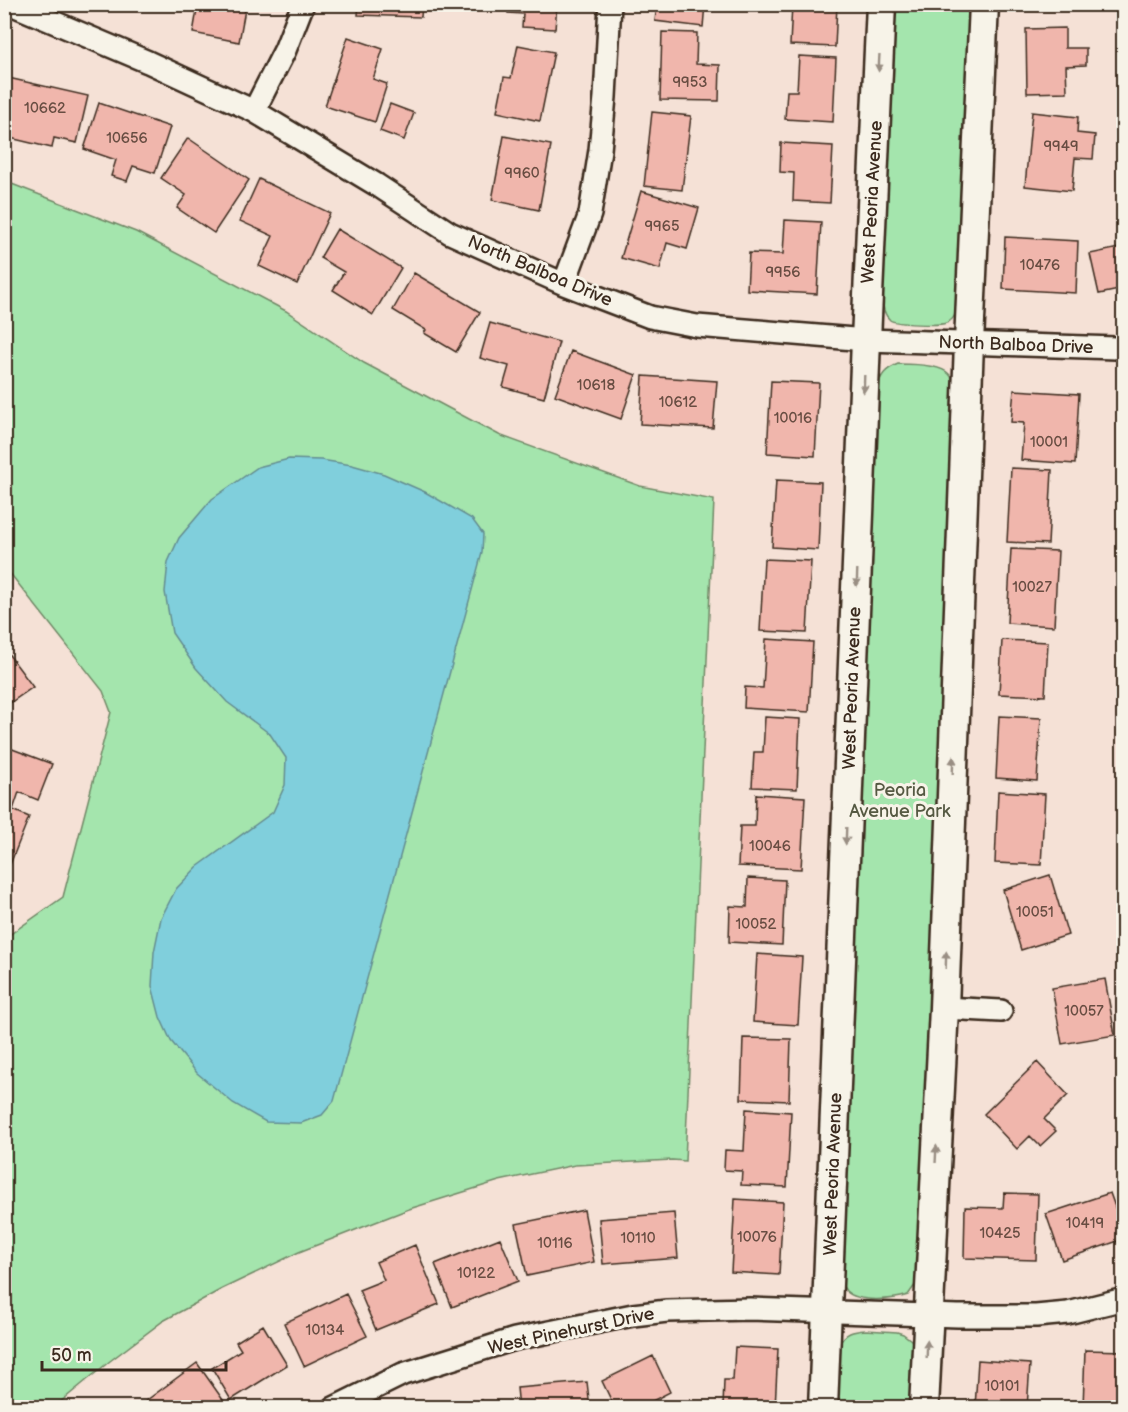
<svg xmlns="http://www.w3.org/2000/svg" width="1128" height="1412" font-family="'Balsamiq Sans',sans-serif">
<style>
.green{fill:#a4e5ad;stroke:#708866;stroke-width:1.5}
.water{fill:#80cfdc;stroke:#648d90;stroke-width:1.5}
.building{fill:#f0b6ac;stroke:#3b2a1e;stroke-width:1.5}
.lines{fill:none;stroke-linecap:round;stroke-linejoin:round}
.street-casing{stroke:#3b2a1e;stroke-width:26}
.secondary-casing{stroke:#3b2a1e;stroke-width:33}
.street{stroke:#f7f3e8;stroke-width:21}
.secondary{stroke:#f7f3e8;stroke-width:28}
.oneway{fill:#998e83}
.labels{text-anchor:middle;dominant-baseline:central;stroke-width:6;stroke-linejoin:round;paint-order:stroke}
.number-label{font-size:15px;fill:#684d42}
.street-label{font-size:18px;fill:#3b2a1e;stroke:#f7f3e8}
.park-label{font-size:18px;fill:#555942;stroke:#f7f3e8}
</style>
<rect width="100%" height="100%" fill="#f5e1d6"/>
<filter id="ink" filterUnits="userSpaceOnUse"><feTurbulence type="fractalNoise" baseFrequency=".0167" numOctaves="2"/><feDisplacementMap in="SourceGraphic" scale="12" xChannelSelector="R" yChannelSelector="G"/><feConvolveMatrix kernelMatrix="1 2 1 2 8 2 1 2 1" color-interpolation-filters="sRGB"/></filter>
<g filter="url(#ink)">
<path class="green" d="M 894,5 L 972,5 L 956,313 C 954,317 951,322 946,323 C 939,326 895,324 890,320 C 882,313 883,302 882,293 Z
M 4,181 L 136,232 L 286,311 L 364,363 L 499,435 L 640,486 L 714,500 L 685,1161 L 672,1160 L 575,1165 L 499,1181 L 409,1209 L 299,1252 L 222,1289 L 163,1321 L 110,1361 L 53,1408 L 5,1407 L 5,938 L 63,897 L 111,712 L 103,691 L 5,567 Z
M 898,364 C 911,364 940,364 949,374 C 952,377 954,382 956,386 L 939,818 L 917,1279 L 915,1285 L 908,1295 C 893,1300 858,1303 846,1291 C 841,1285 841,1279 841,1272 L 878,388 C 880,375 886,369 898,364 Z
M 866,1330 L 897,1332 L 903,1334 L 911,1340 L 915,1350 L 913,1407 L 836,1408 L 839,1345 C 845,1332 853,1331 866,1330 Z"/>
<path class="water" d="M 289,459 L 321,460 L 352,465 L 384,474 L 425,492 L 472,519 L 483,534 L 482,553 L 334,1101 L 322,1115 L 301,1123 L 266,1122 L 233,1103 L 197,1073 L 171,1041 L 160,1017 L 152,986 L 154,952 L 161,918 L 176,889 L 197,867 L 273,812 L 285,785 L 286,758 L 270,734 L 227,702 L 196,668 L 172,633 L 165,592 L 168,562 L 179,538 L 212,499 L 258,467 Z"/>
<path class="building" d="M 198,4 L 246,4 L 239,42 L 193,33 Z
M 359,4 L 422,4 L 421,17 L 358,15 Z
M 508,4 L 557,4 L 555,29 L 522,27 L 523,14 L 508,13 Z
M 657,4 L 705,4 L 703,27 L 655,21 Z
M 792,4 L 837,4 L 835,47 L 790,45 Z
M 1032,4 L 1085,4 L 1084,11 L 1032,7 Z
M 1065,28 L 1065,48 L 1086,48 L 1086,65 L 1066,66 L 1067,92 L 1027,93 L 1026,29 Z
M 662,32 L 697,33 L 696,64 L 720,65 L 719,101 L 660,100 Z
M 348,37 L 383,49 L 373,79 L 387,84 L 375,122 L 325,106 Z
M 518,45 L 554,52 L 540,121 L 497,112 L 504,77 L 511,78 Z
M 799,56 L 836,58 L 833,122 L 785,119 L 787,91 L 797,91 Z
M 4,77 L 88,96 L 77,143 L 54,138 L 52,148 L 10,138 L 13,123 L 4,121 Z
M 99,103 L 170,127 L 155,173 L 133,166 L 127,181 L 111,176 L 116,160 L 84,149 Z
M 390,104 L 414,113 L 404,140 L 380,131 Z
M 652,112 L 691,116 L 682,190 L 644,186 Z
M 1032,112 L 1078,117 L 1077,133 L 1095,135 L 1093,159 L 1075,158 L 1072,191 L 1025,186 Z
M 504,136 L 551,145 L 539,210 L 492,200 Z
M 188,138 L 249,180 L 214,233 L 177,208 L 186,195 L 161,178 Z
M 781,143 L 833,146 L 830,203 L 793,201 L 794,173 L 780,172 Z
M 259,179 L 330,213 L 297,284 L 259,266 L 273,236 L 240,221 Z
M 641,191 L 699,208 L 687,249 L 667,243 L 660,269 L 621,258 Z
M 785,220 L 821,222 L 817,294 L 747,290 L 749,253 L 783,254 Z
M 337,229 L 401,268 L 373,315 L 333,290 L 344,272 L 320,258 Z
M 1005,237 L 1078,241 L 1076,293 L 1003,289 Z
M 1124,247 L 1124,289 L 1099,294 L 1090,254 Z
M 414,273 L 480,312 L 456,352 L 424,333 L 426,330 L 393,310 Z
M 490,323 L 559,342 L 544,398 L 503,387 L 509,366 L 480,358 Z
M 571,351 L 636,375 L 621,419 L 555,395 Z
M 643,376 L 717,381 L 713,428 L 640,424 Z
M 771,381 L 819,383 L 815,456 L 767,453 Z
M 1014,390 L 1079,394 L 1075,464 L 1021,460 L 1024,423 L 1011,422 Z
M 1011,468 L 1052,470 L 1048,544 L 1007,542 Z
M 776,480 L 821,482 L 818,550 L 772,547 Z
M 1124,500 L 1124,547 L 1121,546 Z
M 1011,549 L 1058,551 L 1054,626 L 1007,623 Z
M 764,559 L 811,561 L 807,633 L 760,631 Z
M 766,639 L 813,642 L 809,712 L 744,708 L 745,687 L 763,688 Z
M 1002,640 L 1048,642 L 1045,696 L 999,694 Z
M 4,648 L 33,687 L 4,707 Z
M 999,716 L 1041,718 L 1037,781 L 996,778 Z
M 765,717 L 800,719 L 797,789 L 752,787 L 754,752 L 763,752 Z
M 7,747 L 52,764 L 38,800 L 19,792 L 13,810 L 4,806 L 4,753 Z
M 998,791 L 1045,794 L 1041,865 L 995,863 Z
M 756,794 L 805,797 L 801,869 L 738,866 L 740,826 L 755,826 Z
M 4,806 L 29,817 L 5,877 L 4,877 Z
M 1050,875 L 1068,935 L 1021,950 L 1003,890 Z
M 748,878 L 785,880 L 782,945 L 729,942 L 730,906 L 747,907 Z
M 757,954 L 802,957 L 798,1025 L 753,1022 Z
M 1105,979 L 1115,1035 L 1062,1044 L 1052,988 Z
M 743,1038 L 791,1039 L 789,1101 L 741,1099 Z
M 1037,1062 L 1068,1095 L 1044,1119 L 1056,1131 L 1040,1146 L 1030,1136 L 1017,1149 L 984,1114 Z
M 746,1109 L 791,1112 L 787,1187 L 741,1185 L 742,1171 L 724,1170 L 725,1150 L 744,1151 Z
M 1004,1193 L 1038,1194 L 1036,1260 L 964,1258 L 965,1207 L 1003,1208 Z
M 1110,1193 L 1124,1232 L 1124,1239 L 1062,1260 L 1046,1214 Z
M 735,1199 L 783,1202 L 779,1275 L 731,1272 Z
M 584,1210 L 594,1262 L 527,1276 L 516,1224 Z
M 674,1213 L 678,1258 L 603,1264 L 599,1219 Z
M 500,1238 L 518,1281 L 452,1307 L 435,1264 Z
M 415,1245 L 439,1304 L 376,1330 L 359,1290 L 384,1280 L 376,1262 Z
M 346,1294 L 367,1336 L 304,1366 L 284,1323 Z
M 263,1325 L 287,1365 L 231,1400 L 212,1368 L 241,1350 L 236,1342 Z
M 735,1347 L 778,1349 L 775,1408 L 723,1408 L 724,1380 L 733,1380 Z
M 1085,1350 L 1124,1351 L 1124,1408 L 1083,1408 Z
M 653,1356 L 670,1392 L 639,1408 L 615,1408 L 602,1381 Z
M 978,1360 L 1030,1364 L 1027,1408 L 975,1408 Z
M 197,1363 L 228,1407 L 140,1408 L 139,1406 Z
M 587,1382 L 590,1408 L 519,1408 L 517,1388 Z
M 482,1400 L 485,1408 L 466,1408 Z"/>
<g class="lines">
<g class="street-casing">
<path id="street" d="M 11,4 L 148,62 L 254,111 L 377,185 L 450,233 L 564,284 L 650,317 L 697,326 L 866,340 L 1116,348 L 1124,347
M 254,111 L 285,50 L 303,4
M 564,284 L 590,214 L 600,150 L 605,97 L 610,4
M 944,1008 L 1001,1011
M 334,1408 L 403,1374 L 515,1339 L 633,1315 L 667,1311 L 750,1309 L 958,1316 L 1036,1316 L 1068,1313 L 1124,1299"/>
</g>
<g class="secondary-casing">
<path id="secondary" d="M 823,1408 L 866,340 L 881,4
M 924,1408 L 944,1008 L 969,343 L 984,4"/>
</g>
<use href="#street" class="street"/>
<use href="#secondary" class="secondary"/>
</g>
<defs><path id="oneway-solid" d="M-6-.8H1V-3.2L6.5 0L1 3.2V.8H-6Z" transform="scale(1.5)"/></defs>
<g class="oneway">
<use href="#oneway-solid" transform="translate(879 63) rotate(93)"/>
<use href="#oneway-solid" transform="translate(864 384) rotate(92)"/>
<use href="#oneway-solid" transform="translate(857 578) rotate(92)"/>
<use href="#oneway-solid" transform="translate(953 765) rotate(-88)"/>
<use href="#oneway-solid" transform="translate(846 836) rotate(92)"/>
<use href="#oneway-solid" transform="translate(946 960) rotate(-88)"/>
<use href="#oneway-solid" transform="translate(936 1154) rotate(-87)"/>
<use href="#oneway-solid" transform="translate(927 1349) rotate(-88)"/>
</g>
</g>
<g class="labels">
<g class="number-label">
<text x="690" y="82">9953</text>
<text x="45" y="108">10662</text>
<text x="127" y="138">10656</text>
<text x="1061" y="146">9949</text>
<text x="522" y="173">9960</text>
<text x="662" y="226">9965</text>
<text x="1040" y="265">10476</text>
<text x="783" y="272">9956</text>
<text x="596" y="385">10618</text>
<text x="678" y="402">10612</text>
<text x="793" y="418">10016</text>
<text x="1049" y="442">10001</text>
<text x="1032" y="587">10027</text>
<text x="770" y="846">10046</text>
<text x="1035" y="912">10051</text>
<text x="756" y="924">10052</text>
<text x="1084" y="1011">10057</text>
<text x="1085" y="1223">10419</text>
<text x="1000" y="1233">10425</text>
<text x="757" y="1237">10076</text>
<text x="638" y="1238">10110</text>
<text x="555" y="1243">10116</text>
<text x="476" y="1273">10122</text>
<text x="325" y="1330">10134</text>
<text x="1002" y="1386">10101</text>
</g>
<g class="street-label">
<text transform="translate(872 202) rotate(-87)">West Peoria Avenue</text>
<text transform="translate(540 271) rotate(23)">North Balboa Drive</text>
<text transform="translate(1016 345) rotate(2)">North Balboa Drive</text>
<text transform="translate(852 688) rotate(-88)">West Peoria Avenue</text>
<text transform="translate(833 1174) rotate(-88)">West Peoria Avenue</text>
<text transform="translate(571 1331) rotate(-12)">West Pinehurst Drive</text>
</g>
<g class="park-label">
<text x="900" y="790">Peoria<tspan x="900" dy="21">Avenue Park</tspan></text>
</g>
</g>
<rect width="1128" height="1412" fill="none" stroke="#f7f3e8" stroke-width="24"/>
<rect x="12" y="12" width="1104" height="1388" fill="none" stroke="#3b2a1e" stroke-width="2" filter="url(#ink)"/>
<path d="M42 1361v9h184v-9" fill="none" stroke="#3b2a1e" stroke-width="3"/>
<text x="51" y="1361" font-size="18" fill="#3b2a1e" stroke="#f7f3e8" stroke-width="4.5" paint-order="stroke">50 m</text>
</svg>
